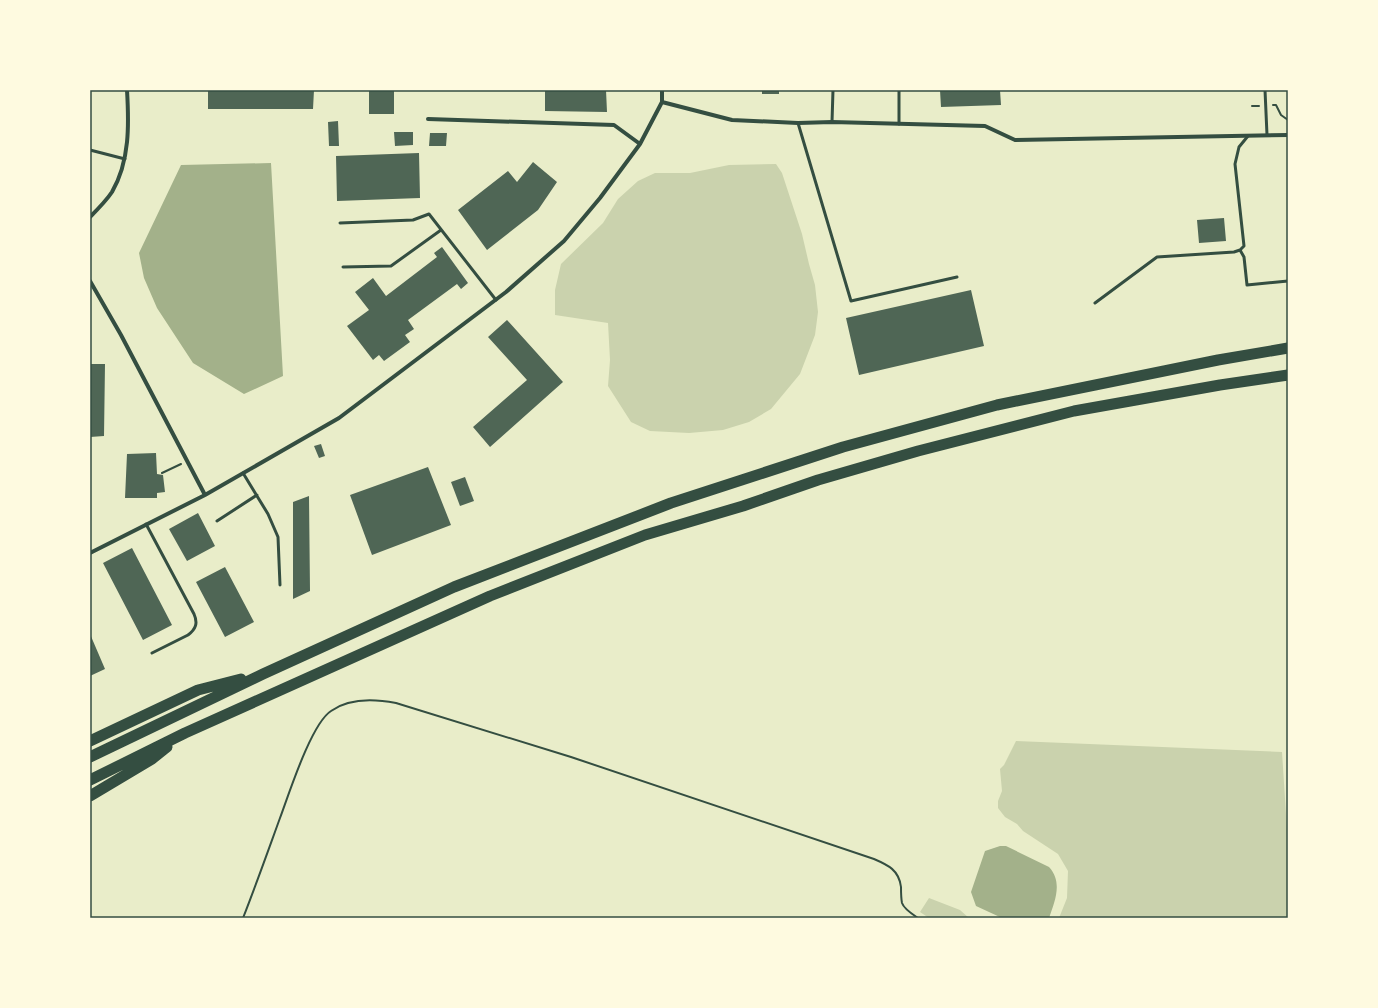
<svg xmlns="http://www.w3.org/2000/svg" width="1378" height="1008" font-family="'DM Sans',sans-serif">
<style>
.green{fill:#cad2ad}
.water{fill:#a3b18a}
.building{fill:#4f6655}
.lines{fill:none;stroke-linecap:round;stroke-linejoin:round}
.path{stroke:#344e41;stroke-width:2}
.service{stroke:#344e41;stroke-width:3}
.minor{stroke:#344e41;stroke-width:4}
.trunk{stroke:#344e41;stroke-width:11}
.neatline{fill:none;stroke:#344e41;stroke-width:1.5}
</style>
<rect width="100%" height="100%" fill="#e9edc9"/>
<path class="green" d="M 776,164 L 782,173 L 802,234 L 809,264 L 815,285 L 818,312 L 815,335 L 800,374 L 771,409 L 749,422 L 723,430 L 689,433 L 650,431 L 631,422 L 608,386 L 610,360 L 608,323 L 555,315 L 555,290 L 561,264 L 603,223 L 618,199 L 638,181 L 655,173 L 690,173 L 729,165 Z
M 1016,741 L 1282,752 L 1288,845 L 1288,918 L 1059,918 L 1067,898 L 1068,871 L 1058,854 L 1023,831 L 1017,824 L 1005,817 L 998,808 L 998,801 L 1002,791 L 1000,769 L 1004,765 Z
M 929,898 L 960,910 L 969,918 L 929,918 L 920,912 Z"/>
<path class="water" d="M 271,163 L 283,376 L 244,394 L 193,363 L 157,308 L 144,278 L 139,253 L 181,165 Z
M 1000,846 L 1006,846 L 1049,867 C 1063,882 1055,901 1049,918 L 1002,918 L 976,906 L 971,892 L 985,851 Z"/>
<path class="building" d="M 208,90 L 314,90 L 313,109 L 208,109 Z
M 369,90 L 394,90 L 394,114 L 369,114 Z
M 545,90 L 606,90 L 607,112 L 545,111 Z
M 762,90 L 779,90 L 779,94 L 762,94 Z
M 940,90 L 1000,90 L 1001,105 L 941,107 Z
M 338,121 L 339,146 L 329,146 L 328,122 Z
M 394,132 L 413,132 L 413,145 L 395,146 Z
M 430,133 L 447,133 L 446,146 L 429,146 Z
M 419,153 L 420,198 L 337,201 L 336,156 Z
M 533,162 L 557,182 L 538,210 L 487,250 L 458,210 L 508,171 L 517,182 Z
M 1224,218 L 1226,241 L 1199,243 L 1197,220 Z
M 442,247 L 468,283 L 461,289 L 457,284 L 408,320 L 414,329 L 405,335 L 410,342 L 384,361 L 379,355 L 373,360 L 347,326 L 369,310 L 355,292 L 373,278 L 386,296 L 437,257 L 434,253 Z
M 971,290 L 984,346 L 859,375 L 846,318 Z
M 507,320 L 563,382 L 490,447 L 473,427 L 527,380 L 488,337 Z
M 90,364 L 105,364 L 104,436 L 90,437 Z
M 321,444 L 325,456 L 319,458 L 314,446 Z
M 156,453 L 157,474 L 163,475 L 165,492 L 157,493 L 157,498 L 125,498 L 127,454 Z
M 428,467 L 451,525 L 372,555 L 350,495 Z
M 465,477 L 474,501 L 460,506 L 451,482 Z
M 309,496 L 310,591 L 293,599 L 293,502 Z
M 198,513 L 215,546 L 187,561 L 169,529 Z
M 132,548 L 172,625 L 143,640 L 103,563 Z
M 225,567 L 254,622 L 225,637 L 196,582 Z
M 90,634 L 105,669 L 90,676 Z"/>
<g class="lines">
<path class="path" d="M 1273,105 L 1276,105 L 1281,115 L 1288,120
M 1252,106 L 1259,106
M 162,473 L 181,464
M 243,918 C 256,885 268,851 280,818 C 289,794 311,724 331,711 C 349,698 375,699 396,703 L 571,757 L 874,859 C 888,865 899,870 901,887 C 901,892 901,898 902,903 C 904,909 912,914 918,918"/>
<path class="service" d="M 899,90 L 899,124
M 1265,90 L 1267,135
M 832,122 L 833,90
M 798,123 L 851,301 L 957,277
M 90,150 L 125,159
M 340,223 L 413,220 L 429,214 L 496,300
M 1240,250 L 1244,257 L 1247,285 L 1288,281
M 343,267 L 391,266 L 441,230
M 1095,303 L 1157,257 L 1234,252 L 1240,250 L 1244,246 L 1235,164 L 1239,147 L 1248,136
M 243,473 L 268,514 L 278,537 L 280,585
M 217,521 L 257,495
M 146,524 L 194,614 C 198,623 196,629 188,635 L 152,653"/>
<path class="minor" d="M 662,102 L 732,120 L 798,123 L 832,122 L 985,126 L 1015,140 L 1288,135
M 428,119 L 614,125 L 640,144
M 90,217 C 98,209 106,201 112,192 C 130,161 129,124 127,90
M 90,281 L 121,335 L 205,495
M 90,553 L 205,495 L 339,418 L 506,292 L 564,241 L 600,198 L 640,144 L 662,102 L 662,90"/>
<path class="trunk" d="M 90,741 L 198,690 L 241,679
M 90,757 L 263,674 L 454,587 L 671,503 L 843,447 L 997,405 L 1218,360 L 1288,348
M 90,780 L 185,733 L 490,596 L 645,535 L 743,506 L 818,480 L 918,451 L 1074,411 L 1220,385 L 1288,375
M 90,796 L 152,759 L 167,747"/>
</g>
<rect width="1378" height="1008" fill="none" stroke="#fefae0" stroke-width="182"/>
<rect x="91" y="91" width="1196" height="826" class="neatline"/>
</svg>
